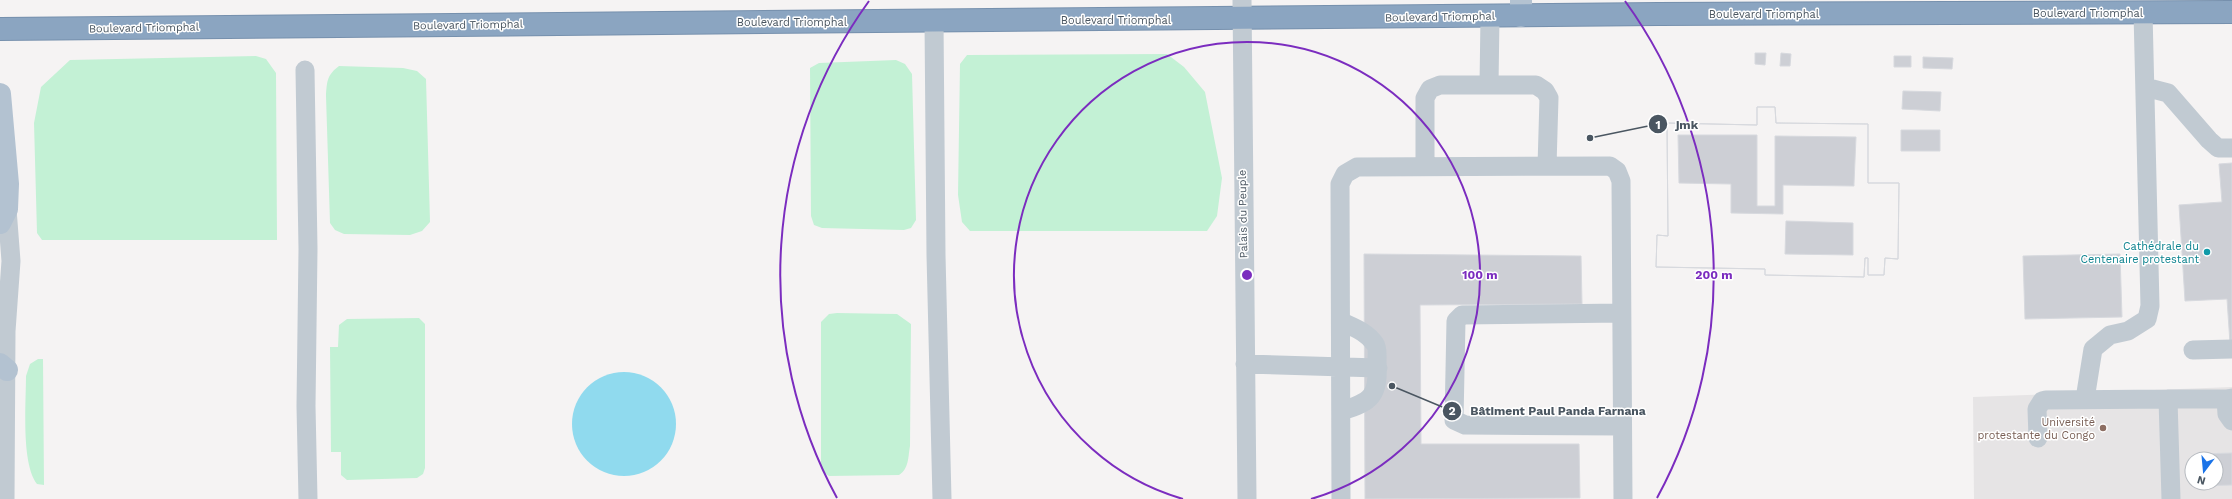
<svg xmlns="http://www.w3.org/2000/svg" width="2232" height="499" font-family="'Work Sans',sans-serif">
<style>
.education{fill:#e6e4e5;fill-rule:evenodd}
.green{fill:#c3f1d5}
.water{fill:#90daee}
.building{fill:#cdcfd5;stroke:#d7d9de;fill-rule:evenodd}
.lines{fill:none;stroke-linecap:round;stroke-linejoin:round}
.highway-casing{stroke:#7690ad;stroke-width:24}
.minor{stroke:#c1cad2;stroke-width:19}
.major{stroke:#b3c2d1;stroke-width:22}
.highway{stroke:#8ba5c1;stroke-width:22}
.ring{fill:none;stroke:#7b2cbf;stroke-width:2}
.culture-dot{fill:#0f9aa8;stroke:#fff;stroke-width:1.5}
.education-dot{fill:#8d6e63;stroke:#fff;stroke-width:1.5}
.labels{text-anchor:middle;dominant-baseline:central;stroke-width:3;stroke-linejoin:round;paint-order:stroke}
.street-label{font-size:11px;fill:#4a5661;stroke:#fff}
.culture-label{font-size:11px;fill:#0d838f;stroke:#fff;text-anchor:end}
.education-label{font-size:11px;fill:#785e54;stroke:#fff;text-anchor:end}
.centre{fill:#7b2cbf;stroke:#fff;stroke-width:2}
.ring-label{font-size:12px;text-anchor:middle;font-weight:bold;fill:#7b2cbf;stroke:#fff;stroke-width:3;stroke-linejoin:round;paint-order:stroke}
.leader{fill:none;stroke:#4a5661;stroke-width:1.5}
.callout-dot{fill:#4a5661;stroke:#fff;stroke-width:1.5}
.mark-label{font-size:12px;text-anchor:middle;font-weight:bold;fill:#fff}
.callout-label{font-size:12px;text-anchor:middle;font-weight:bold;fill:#4a5661;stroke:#fff;stroke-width:3;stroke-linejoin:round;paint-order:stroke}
</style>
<rect width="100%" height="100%" fill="#f5f3f3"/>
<path class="education" d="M 2232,387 L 2232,499 L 1974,499 L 1973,397 ZM 2192,459 L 2216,459 L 2216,483 L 2192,483 Z"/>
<path class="green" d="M 1167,54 L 1184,67 L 1205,92 L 1222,178 L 1217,216 L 1207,231 L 970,231 L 962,222 L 958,195 L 960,64 L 967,55 Z
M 256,56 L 266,59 L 276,73 L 277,240 L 42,240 L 37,233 L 34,123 L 41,87 L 70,60 Z
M 896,60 L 905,64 L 912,74 L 916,220 L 911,228 L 904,230 L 822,228 L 814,225 L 811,216 L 810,68 L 819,63 Z
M 339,66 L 403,68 L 417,71 L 426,79 L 430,222 L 422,231 L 410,235 L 344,234 L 335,230 L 330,223 L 326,96 C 327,81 327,75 339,66 Z
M 837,313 L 897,314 L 911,324 L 910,446 C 908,457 909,469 899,475 L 829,476 L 823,472 L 821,465 L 821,322 L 829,314 Z
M 419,318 L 425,324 L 425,468 L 423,474 L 417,478 L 347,480 L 341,475 L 341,452 L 331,452 L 330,347 L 338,347 L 339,325 L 347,319 Z
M 38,359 L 43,359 L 44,485 L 37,484 C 21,463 26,404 26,376 L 30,364 Z"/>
<path class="water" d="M572 424a52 52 0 1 1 104 0a52 52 0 1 1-104 0Z"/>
<path class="building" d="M 1755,53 L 1766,53 L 1765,65 L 1755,64 Z
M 1781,53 L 1791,54 L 1790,66 L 1780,66 Z
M 1894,56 L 1911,56 L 1911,67 L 1894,67 Z
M 1923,57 L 1953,58 L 1952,69 L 1923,68 Z
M 1903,91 L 1941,92 L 1940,111 L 1902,109 Z
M 1757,107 L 1775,107 L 1776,123 L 1868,124 L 1868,183 L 1899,183 L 1898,259 L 1885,258 L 1884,275 L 1868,275 L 1868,258 L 1865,258 L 1864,277 L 1765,275 L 1765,269 L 1656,267 L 1657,235 L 1668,236 L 1667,123 L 1757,125 ZM 1678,135 L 1757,135 L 1757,206 L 1775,206 L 1775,136 L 1856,137 L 1854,183 L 1854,186 L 1783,185 L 1783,214 L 1731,213 L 1731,184 L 1679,183 ZM 1786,221 L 1853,223 L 1853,255 L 1785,254 Z
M 1757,107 L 1775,107 L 1776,123 L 1868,124 L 1868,183 L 1899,183 L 1898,259 L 1885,258 L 1884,275 L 1868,275 L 1868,258 L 1865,258 L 1864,277 L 1765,275 L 1765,269 L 1656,267 L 1657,235 L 1668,236 L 1667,123 L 1757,125 Z
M 1901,130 L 1940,130 L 1940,151 L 1901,151 Z
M 2232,163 L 2232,343 L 2230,343 L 2227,299 L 2185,301 L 2179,205 L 2222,202 L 2219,164 Z
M 1364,254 L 1581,256 L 1582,304 L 1420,305 L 1421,444 L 1579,444 L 1580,498 L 1365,499 Z
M 2120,254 L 2122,317 L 2025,319 L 2023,256 Z
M 2232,453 L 2232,485 L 2199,486 L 2199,483 L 2216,483 L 2216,459 L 2198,459 L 2198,454 Z"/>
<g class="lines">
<g class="highway-casing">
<path id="highway" d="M 0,29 L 1658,14 L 2232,12"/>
</g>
<path class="minor" d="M 1242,0 L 1247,499
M 934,21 L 936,255 L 942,499
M 305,70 L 308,249 L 306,406 L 308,499
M 1489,85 L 1490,17
M 2145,87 L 2168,93 L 2209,140 L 2218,148 L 2232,148
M 1425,166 L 1425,98 L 1430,89 L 1440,85 L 1536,85 L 1545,91 L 1549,98 L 1547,166
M 1621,313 L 1462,315 L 1456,321 L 1454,420 L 1465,425 L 1622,426
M 1342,322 C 1355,328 1367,332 1375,344 C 1378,348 1377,357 1377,362 C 1379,396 1371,402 1342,411
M 2193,350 L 2232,349
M 1245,364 L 1378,368
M 2232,398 L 2226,399 L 2227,414 L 2232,421
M 2085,399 L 2093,349 L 2110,335 L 2128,331 L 2147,319 L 2150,306 L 2143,12
M 2038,438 L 2037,409 L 2042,401 L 2046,400 L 2168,399
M 5,499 L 6,331 L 11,261 L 7,209
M 1341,499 L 1340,184 L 1345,174 L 1357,167 L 1610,166 L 1617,171 L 1621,181 L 1623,499
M 2171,499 L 2168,399 L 2226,399"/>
<path class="major" d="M 1521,0 L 1521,16
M 0,94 L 8,184 L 7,209 L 0,223
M 0,364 L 7,370"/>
<use href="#highway" class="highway"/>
</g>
<g class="ring">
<path d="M1183 499A233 233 0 1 1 1311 499"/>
<path d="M837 498A467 467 0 0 1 869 1M1625 1A467 467 0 0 1 1657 498"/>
</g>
<circle class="culture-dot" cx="2207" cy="252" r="4"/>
<circle class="education-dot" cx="2103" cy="428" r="4"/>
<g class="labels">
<g class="street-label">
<text x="2088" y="13">Boulevard Triomphal</text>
<text x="1764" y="14">Boulevard Triomphal</text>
<text transform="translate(1440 17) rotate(-1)">Boulevard Triomphal</text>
<text x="1116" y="20">Boulevard Triomphal</text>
<text x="792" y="22">Boulevard Triomphal</text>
<text transform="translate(468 25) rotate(-1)">Boulevard Triomphal</text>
<text transform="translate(144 28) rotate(-1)">Boulevard Triomphal</text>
<text transform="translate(1243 214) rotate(-91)">Palais du Peuple</text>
</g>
<g class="culture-label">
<text x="2199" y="246">Cathédrale du<tspan x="2199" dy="13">Centenaire protestant</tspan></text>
</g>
<g class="education-label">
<text x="2095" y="422">Université<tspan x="2095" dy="13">protestante du Congo</tspan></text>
</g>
</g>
<circle cx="1247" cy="275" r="6" class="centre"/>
<g class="ring-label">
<text x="1480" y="279">100 m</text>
<text x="1714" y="279">200 m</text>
</g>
<path class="leader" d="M1590 138L1658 124M1392 386L1452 411"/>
<g class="callout-dot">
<circle cx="1590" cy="138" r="4"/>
<circle cx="1392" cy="386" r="4"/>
<circle cx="1658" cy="124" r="10"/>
<circle cx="1452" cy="411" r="10"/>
</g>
<g class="mark-label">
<text x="1658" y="129">1</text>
<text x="1452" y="415">2</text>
</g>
<g class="callout-label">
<text x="1687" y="129">jmk</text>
<text x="1558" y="415">Bâtiment Paul Panda Farnana</text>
</g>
<g transform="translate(2204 471) rotate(196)"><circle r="19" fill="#ffffff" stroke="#b7bbc0"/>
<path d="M0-3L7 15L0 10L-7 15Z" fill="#1a73e8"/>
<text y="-6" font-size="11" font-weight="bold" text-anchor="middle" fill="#4a5661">N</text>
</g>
</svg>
